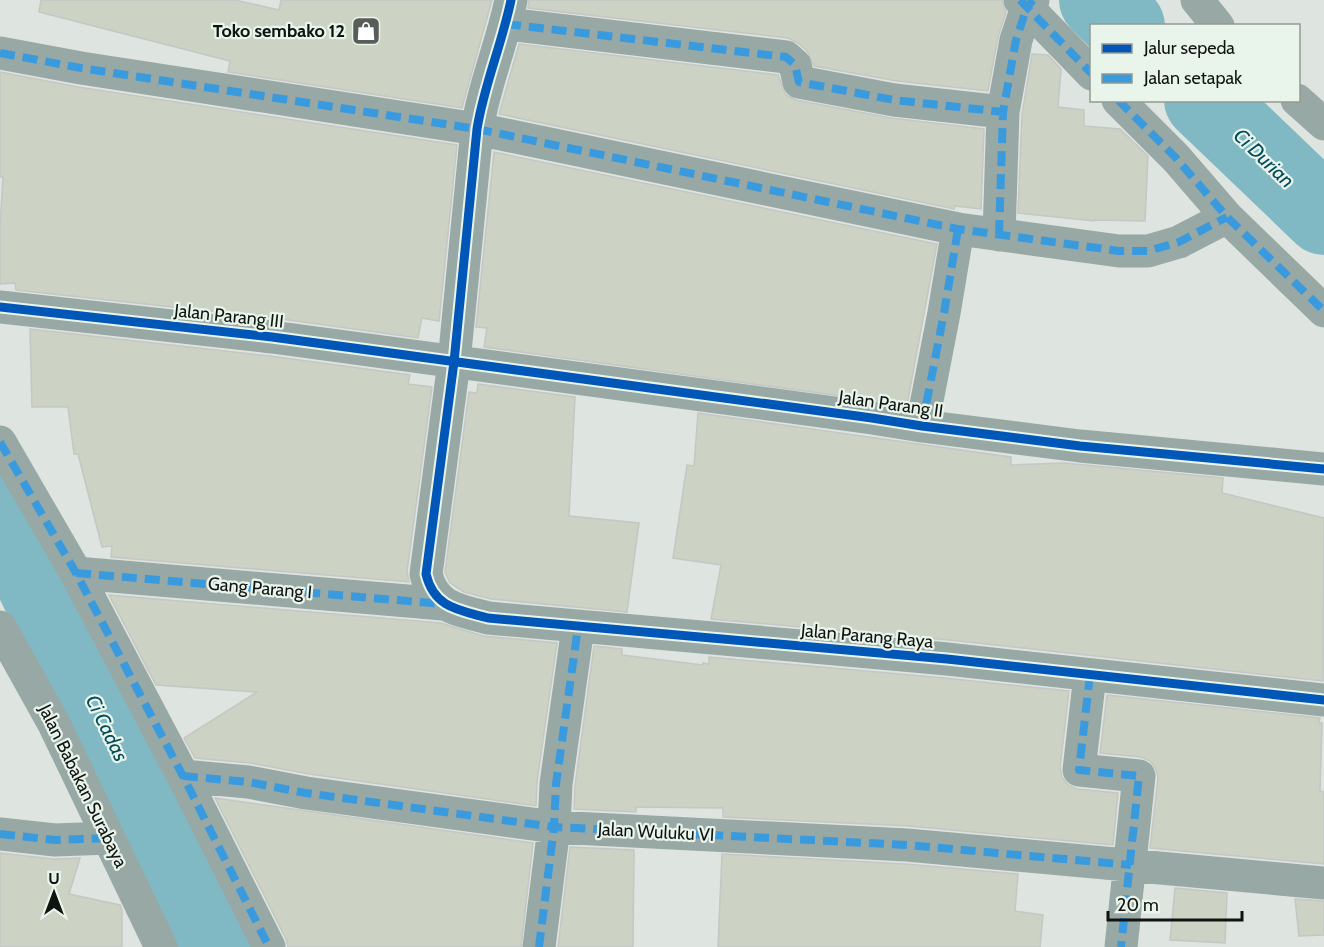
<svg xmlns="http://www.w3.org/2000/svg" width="1324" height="947" font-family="Cabin,sans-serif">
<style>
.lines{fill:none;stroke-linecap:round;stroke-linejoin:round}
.river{stroke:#80b8c4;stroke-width:80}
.building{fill:#ccd2c4;stroke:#c4c7c3;stroke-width:1.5}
.street{stroke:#98a8a4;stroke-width:33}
.quiet{stroke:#3a9ade;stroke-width:8;stroke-dasharray:15 8;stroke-linecap:butt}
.cycleway-casing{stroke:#e9f4eb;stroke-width:13}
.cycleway{stroke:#0057b8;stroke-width:9}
.labels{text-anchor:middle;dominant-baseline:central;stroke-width:4.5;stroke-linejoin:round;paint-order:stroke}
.poi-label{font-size:18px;font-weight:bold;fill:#101411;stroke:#e9f4eb;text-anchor:end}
.street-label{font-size:18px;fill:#101411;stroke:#e9f4eb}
.water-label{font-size:20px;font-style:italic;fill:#024b5a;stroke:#e9f4eb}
</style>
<rect width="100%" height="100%" fill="#dee4df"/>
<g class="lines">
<path class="river" d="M 1099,0 L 1125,26
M 1204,100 L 1324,215
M 0,508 L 192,905 L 214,947"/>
</g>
<path class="building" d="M 41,0 L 235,0 L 279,10 L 281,0 L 492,0 L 462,108 L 228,72 L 230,61 L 39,12 Z
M 529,0 L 1002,0 L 1006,12 L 998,37 L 988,91 L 897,81 L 814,66 L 807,51 L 798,43 L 788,38 L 528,8 Z
M 519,44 L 778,75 L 786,95 L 796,100 L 891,118 L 984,129 L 981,209 L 955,206 L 954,209 L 499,114 Z
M 1032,54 L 1048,55 L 1061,69 L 1058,107 L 1084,110 L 1084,126 L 1120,129 L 1148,156 L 1145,221 L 1094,220 L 1094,221 L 1018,213 L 1022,114 Z
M 0,72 L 78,87 L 457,145 L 439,321 L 422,318 L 418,338 L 274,318 L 16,290 L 15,283 L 0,284 L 0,227 L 3,177 L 0,177 Z
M 494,152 L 937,244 L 907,405 L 484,347 L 487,328 L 476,327 Z
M 30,329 L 270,356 L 410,375 L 408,384 L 432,387 L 407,572 L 409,582 L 111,557 L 112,546 L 102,547 L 78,454 L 74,454 L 68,407 L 32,407 Z
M 478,384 L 575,397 L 569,516 L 639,523 L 627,612 L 491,599 L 464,592 L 450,583 L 445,572 L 469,392 L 477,393 Z
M 698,413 L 1011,457 L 1011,465 L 1064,463 L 1223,478 L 1222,493 L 1324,518 L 1323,681 L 949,640 L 711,619 L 721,565 L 673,558 L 687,465 L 694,466 Z
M 109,595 L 441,623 L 483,636 L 557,643 L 537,782 L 536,806 L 309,774 L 250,763 L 195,758 L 184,738 L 257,692 L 156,685 Z
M 594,646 L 622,649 L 622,655 L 703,665 L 703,663 L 709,664 L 709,657 L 945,678 L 1069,691 L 1060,768 L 1062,777 L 1068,785 L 1077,789 L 1118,793 L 1113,845 L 909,826 L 723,817 L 723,808 L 636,807 L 636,812 L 574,809 L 575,786 Z
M 1107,695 L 1320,718 L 1319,723 L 1322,723 L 1320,791 L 1324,792 L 1324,864 L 1150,848 L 1158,778 L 1156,769 L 1150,761 L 1141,757 L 1100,753 Z
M 215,798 L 533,843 L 521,947 L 288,947 L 286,939 Z
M 570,847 L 634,850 L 633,947 L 558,947 Z
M 0,853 L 53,859 L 80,858 L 69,894 L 120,905 L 122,910 L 122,947 L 0,947 Z
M 722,854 L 906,864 L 1018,874 L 1015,911 L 1043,915 L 1040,947 L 718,947 Z
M 1175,888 L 1227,893 L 1225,943 L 1170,940 Z
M 1295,899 L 1324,901 L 1324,935 L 1299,936 Z"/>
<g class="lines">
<path class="street" d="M 511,0 C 502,44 484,85 477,129 L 454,362 L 426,574 C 434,608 459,610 488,618 L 947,659 L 1324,700
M 1020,0 L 1092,74
M 1197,0 L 1218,26
M 506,24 L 786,57 L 795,65 L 799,82 L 894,100 L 1003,112
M 0,53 L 81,68 L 477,129 L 958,229 L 1119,251 L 1148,251 L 1179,242 L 1227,217
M 1118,100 L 1176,158 L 1227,217 L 1324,311
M 1297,100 L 1324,124
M 999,235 L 1003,112 L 1016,40 L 1027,7 L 1033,0
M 0,307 L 272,337 L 872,418 L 922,426 L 1080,446 L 1324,469
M 922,426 L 944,313 L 958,229
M 0,442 L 76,573 L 183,776 L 269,947
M 76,573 L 443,604
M 0,627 L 54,724 L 161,947
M 1090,675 L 1079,770 L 1139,776 L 1121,947
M 183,776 L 248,782 L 306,793 L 554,827 L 907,845 L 1324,883
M 0,834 L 55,840 L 109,838
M 539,947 L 554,827 L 556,784 L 578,627"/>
<path class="quiet" d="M 1020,0 L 1092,74
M 506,24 L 786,57 L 795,65 L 799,82 L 894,100 L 1003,112
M 0,53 L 81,68 L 477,129 L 958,229 L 1119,251 L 1148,251 L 1179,242 L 1227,217
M 1118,100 L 1176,158 L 1227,217 L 1324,311
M 999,235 L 1003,112 L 1016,40 L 1027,7 L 1033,0
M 922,426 L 944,313 L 958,229
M 0,442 L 76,573 L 183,776 L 269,947
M 76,573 L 443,604
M 1090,675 L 1079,770 L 1139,776 L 1121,947
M 183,776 L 248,782 L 306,793 L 554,827 L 907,845 L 1131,865
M 0,834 L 55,840 L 109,838
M 539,947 L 554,827 L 556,784 L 578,627"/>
<g class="cycleway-casing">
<path id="cycleway" d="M 511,0 C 502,44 484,85 477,129 L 454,362 L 426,574 C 434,608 459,610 488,618 L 947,659 L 1324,700
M 0,307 L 272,337 L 872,418 L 922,426 L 1080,446 L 1324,469"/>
</g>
<use href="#cycleway" class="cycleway"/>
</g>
<defs>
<g id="shop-square" transform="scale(1.5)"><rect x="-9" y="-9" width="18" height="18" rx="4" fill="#585d59" stroke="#e9f4eb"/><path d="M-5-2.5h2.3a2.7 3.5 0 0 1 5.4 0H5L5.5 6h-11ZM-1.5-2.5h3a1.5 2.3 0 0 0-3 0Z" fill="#fff"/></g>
</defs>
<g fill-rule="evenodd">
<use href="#shop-square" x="366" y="31"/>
</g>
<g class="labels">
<g class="poi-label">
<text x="345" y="31">Toko sembako 12</text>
</g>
<g class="street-label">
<text transform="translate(229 316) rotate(6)">Jalan Parang III</text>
<text transform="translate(891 404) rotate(8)">Jalan Parang II</text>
<text transform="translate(260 588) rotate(5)">Gang Parang I</text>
<text transform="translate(867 636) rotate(5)">Jalan Parang Raya</text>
<text transform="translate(83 786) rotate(64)">Jalan Babakan Surabaya</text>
<text transform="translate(656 832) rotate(3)">Jalan Wuluku VI</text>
</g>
<g class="water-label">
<text transform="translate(1264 158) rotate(44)">Ci Durian</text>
<text transform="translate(107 728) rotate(64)">Ci Cadas</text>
</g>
</g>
<rect x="1090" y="24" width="210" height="78" fill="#e9f4eb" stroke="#929a94" stroke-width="1.5"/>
<rect x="1102" y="44" width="30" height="9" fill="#0057b8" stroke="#929a94" stroke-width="1.5"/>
<text x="1144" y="54" font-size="18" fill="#101411">Jalur sepeda</text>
<rect x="1102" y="74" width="30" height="9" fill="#3a9ade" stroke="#929a94" stroke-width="1.5"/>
<text x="1144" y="84" font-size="18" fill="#101411">Jalan setapak</text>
<g transform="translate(54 893)" stroke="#e9f4eb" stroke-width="4.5" paint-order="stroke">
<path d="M0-4.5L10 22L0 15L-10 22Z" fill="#101411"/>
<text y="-9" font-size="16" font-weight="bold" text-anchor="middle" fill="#101411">U</text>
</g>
<path d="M1108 911v9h134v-9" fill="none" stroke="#101411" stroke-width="3"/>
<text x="1117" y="911" font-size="18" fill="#101411" stroke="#e9f4eb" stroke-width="4.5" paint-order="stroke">20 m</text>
</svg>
